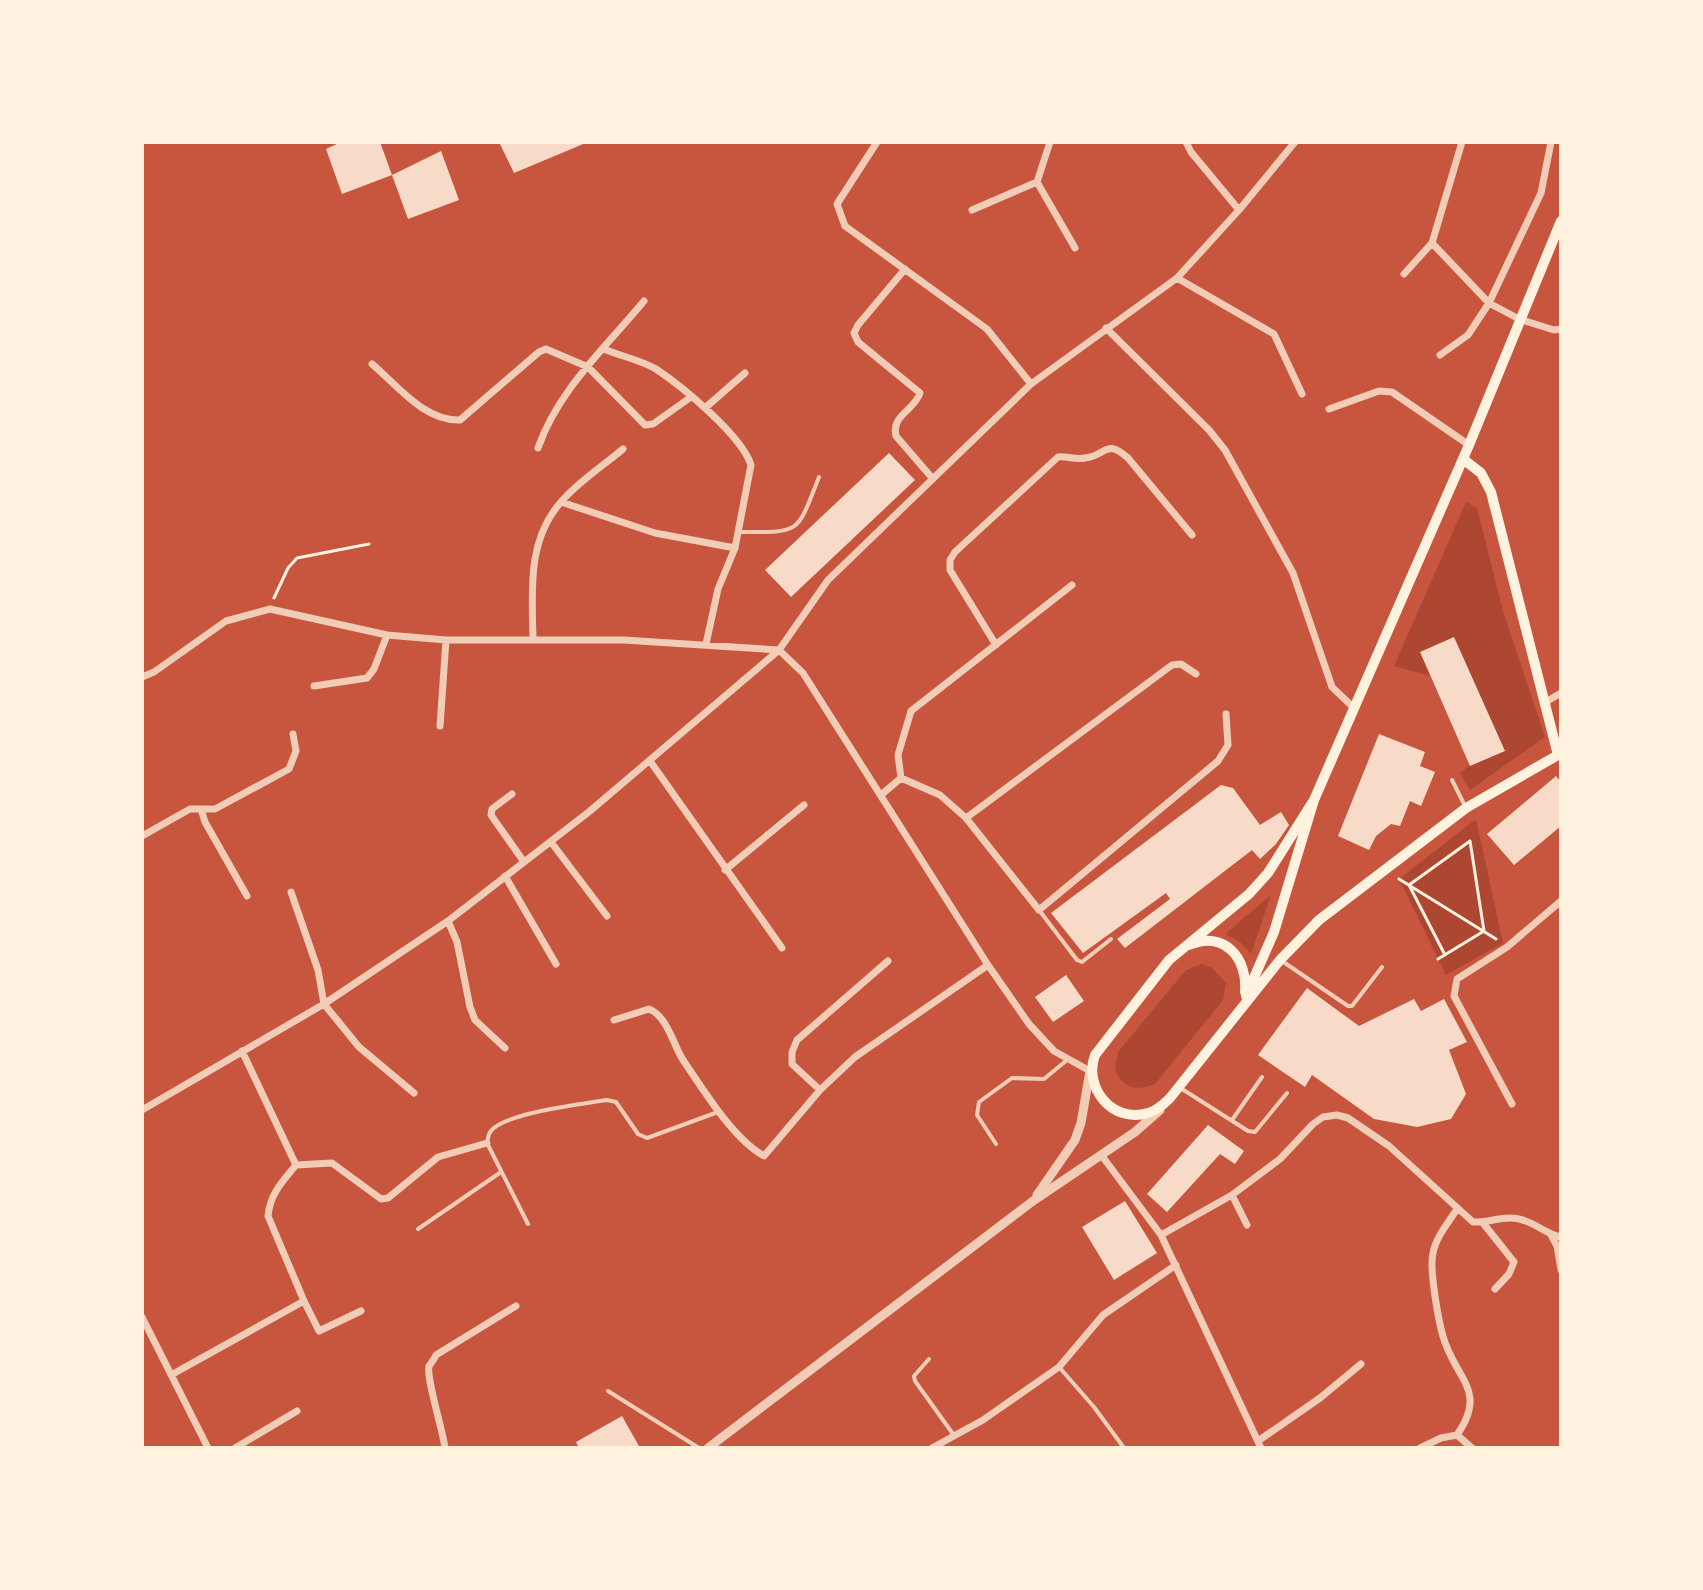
<svg xmlns="http://www.w3.org/2000/svg" width="1703" height="1590" font-family="Commissioner,sans-serif">
<style>
.green{fill:#ae4732}
.building{fill:#f7dbc8}
.lines{fill:none;stroke-linecap:round;stroke-linejoin:round}
.path{stroke:#fff3e0;stroke-width:3}
.service{stroke:#f1ccb7;stroke-width:4}
.minor{stroke:#f1ccb7;stroke-width:7}
.tertiary{stroke:#f1ccb7;stroke-width:9}
.secondary{stroke:#fff3e0;stroke-width:10}
</style>
<rect width="100%" height="100%" fill="#c8553d"/>
<path class="green" d="M 1466,502 L 1477,508 L 1503,611 L 1545,737 L 1470,790 L 1460,773 L 1470,765 L 1430,676 L 1394,666 Z
M 1476,819 L 1503,943 L 1446,975 L 1399,879 Z
M 1271,895 L 1251,954 L 1240,942 L 1225,934 Z
M 1202,964 L 1212,968 L 1226,983 L 1223,1000 L 1155,1084 C 1137,1091 1123,1089 1115,1070 L 1118,1052 L 1186,970 Z"/>
<path class="building" d="M 341,142 L 380,142 L 392,175 L 342,194 L 326,149 Z
M 499,142 L 588,142 L 514,173 Z
M 441,151 L 459,200 L 408,219 L 392,175 Z
M 889,453 L 915,480 L 791,597 L 765,570 Z
M 1454,637 L 1505,751 L 1470,766 L 1420,652 Z
M 1379,734 L 1425,752 L 1420,766 L 1435,772 L 1421,806 L 1410,801 L 1400,826 L 1391,824 L 1376,836 L 1369,850 L 1338,836 Z
M 1556,776 L 1561,782 L 1561,826 L 1514,865 L 1487,834 Z
M 1221,785 L 1233,788 L 1260,825 L 1281,812 L 1289,825 L 1276,844 L 1260,859 L 1252,850 L 1125,948 L 1117,939 L 1170,899 L 1166,893 L 1083,953 L 1051,913 Z
M 1066,975 L 1084,1001 L 1053,1022 L 1035,997 Z
M 1307,988 L 1359,1026 L 1414,999 L 1421,1011 L 1444,999 L 1467,1042 L 1449,1050 L 1466,1094 L 1451,1119 L 1417,1127 L 1374,1119 L 1312,1075 L 1305,1087 L 1258,1055 Z
M 1208,1125 L 1244,1151 L 1235,1164 L 1220,1154 L 1167,1212 L 1147,1194 Z
M 1125,1201 L 1157,1253 L 1114,1280 L 1082,1227 Z
M 622,1416 L 640,1448 L 579,1448 L 576,1442 Z"/>
<g class="lines">
<path class="path" d="M 274,598 L 288,568 L 297,558 L 369,544
M 1399,879 L 1496,939
M 1438,959 L 1484,931 L 1470,841 L 1409,885 L 1445,955"/>
<path class="service" d="M 739,532 C 802,532 796,535 819,477
M 1452,780 L 1465,806
M 1039,910 L 1077,960 L 1082,962 L 1111,939
M 1282,961 L 1348,1006 L 1352,1006 L 1382,967
M 1182,1089 L 1248,1131 L 1255,1132 L 1287,1093
M 1232,1120 L 1262,1077
M 996,1144 L 977,1115 L 979,1102 L 1012,1078 L 1044,1079 L 1067,1060
M 528,1224 L 487,1143 C 488,1139 488,1134 491,1131 C 504,1113 583,1104 607,1100 L 616,1102 L 638,1134 L 647,1138 L 718,1112
M 418,1229 L 501,1172
M 929,1359 L 914,1376 L 915,1381 L 953,1434
M 1059,1367 L 1094,1407 L 1124,1448
M 608,1391 L 699,1448"/>
<path class="minor" d="M 877,142 L 837,204 L 845,226 L 987,329 L 1031,384
M 1186,142 L 1191,152 L 1239,210
M 1037,182 L 1075,248
M 972,210 L 1037,182 L 1050,142
M 1432,243 L 1489,303 L 1519,319 L 1554,330 L 1561,329
M 905,269 L 858,325 L 854,333 L 858,342 L 920,393 C 914,411 891,415 896,436 L 933,479
M 1404,274 L 1432,243 L 1462,142
M 1177,278 L 1274,334 L 1302,394
M 1106,328 L 1209,430 L 1225,450 L 1293,573 L 1332,687 L 1354,708
M 604,349 C 620,356 641,360 656,369 C 683,387 742,436 751,465 L 735,548 L 718,589 L 706,644
M 1440,355 L 1468,335 L 1489,303 L 1541,193 L 1551,142
M 372,364 C 398,386 424,421 460,420 L 539,352 L 546,349 L 588,367 L 645,425 L 653,424 L 691,397
M 705,408 L 745,373
M 1329,409 L 1379,391 L 1392,392 L 1469,445
M 538,448 C 558,390 606,347 644,301
M 561,502 L 655,533 L 735,548
M 533,638 C 532,591 527,540 561,502 C 578,482 603,466 623,449
M 996,645 L 950,570 L 950,560 L 955,552 L 1058,457 C 1067,456 1076,460 1085,458 C 1108,455 1105,438 1128,458 L 1192,535
M 142,677 L 154,672 L 226,621 L 270,609 L 387,635 L 446,640 L 624,640 L 779,650 L 803,673 L 988,965 L 1029,1024 L 1054,1051 L 1090,1071
M 314,686 L 367,678 L 374,669 L 387,635
M 1544,703 L 1561,693
M 440,726 L 446,640
M 650,761 L 782,948
M 901,778 L 940,795 L 966,818 L 1039,910 L 1218,761 L 1228,745 L 1226,714
M 512,794 L 492,809 L 491,815 L 524,862
M 882,794 L 901,778 L 898,755 L 911,711 L 1072,585
M 201,809 L 205,822 L 247,896
M 966,818 L 1172,665 L 1181,664 L 1196,674
M 142,836 L 190,809 L 215,809 L 289,769 L 296,751 L 293,734
M 551,842 L 607,916
M 725,870 L 804,805
M 505,876 L 556,964
M 291,892 L 318,970 L 324,1004 L 359,1047 L 414,1093
M 448,921 L 457,942 L 470,1007 L 475,1020 L 505,1048
M 614,1020 L 649,1009 C 667,1016 673,1044 683,1060 C 703,1089 733,1139 764,1156 L 820,1090 L 855,1057 L 988,965
M 242,1051 L 296,1165
M 820,1090 L 792,1064 L 792,1052 L 797,1040 L 888,961
M 1512,1104 L 1454,996 L 1457,979 L 1507,947 L 1561,901
M 142,1110 L 324,1004 L 448,921 L 590,811 L 779,650 L 828,580 L 1031,384 L 1177,278 L 1239,210 L 1295,142
M 1102,1156 L 1161,1235 L 1261,1448
M 1232,1195 L 1247,1225
M 1457,1209 C 1448,1223 1436,1237 1433,1253 C 1429,1269 1439,1328 1446,1345 C 1460,1382 1486,1393 1457,1435
M 1483,1223 L 1514,1262 L 1509,1274 L 1495,1289
M 1161,1235 L 1232,1195 L 1280,1159 L 1313,1124 L 1323,1117 L 1337,1115 L 1348,1118 L 1389,1146 L 1473,1222 C 1489,1223 1503,1215 1519,1219 C 1535,1222 1545,1234 1561,1237
M 1551,1235 L 1557,1246 L 1561,1270
M 304,1301 L 268,1216 C 270,1194 282,1182 296,1165 L 332,1163 L 381,1199 L 388,1198 L 438,1157 L 487,1143
M 142,1317 L 208,1448
M 171,1375 L 304,1301 L 319,1331 L 361,1311
M 1258,1441 L 1320,1398 L 1361,1364
M 235,1448 L 297,1411
M 445,1448 C 443,1431 426,1378 429,1366 C 430,1365 436,1356 436,1355 L 516,1306
M 932,1448 L 983,1420 L 1059,1367 L 1103,1315 L 1176,1265
M 1420,1448 L 1441,1438 L 1457,1435 L 1472,1448"/>
<path class="tertiary" d="M 1037,1195 L 1075,1140 L 1081,1123 L 1090,1071
M 708,1448 L 1033,1201 L 1135,1132 L 1160,1110"/>
<path class="secondary" d="M 1463,459 L 1481,473 L 1491,492 L 1558,755
M 1314,800 L 1268,873 L 1249,894 L 1169,960 L 1095,1055 C 1083,1087 1112,1124 1148,1113 C 1156,1111 1164,1104 1170,1098 L 1280,960 L 1319,920 L 1466,808 L 1558,755
M 1189,945 C 1224,930 1248,958 1245,992
M 1246,996 L 1274,932 L 1314,800 L 1469,445 L 1561,221"/>
</g>
<rect width="1703" height="1590" fill="none" stroke="#fff3e0" stroke-width="288"/>
</svg>
